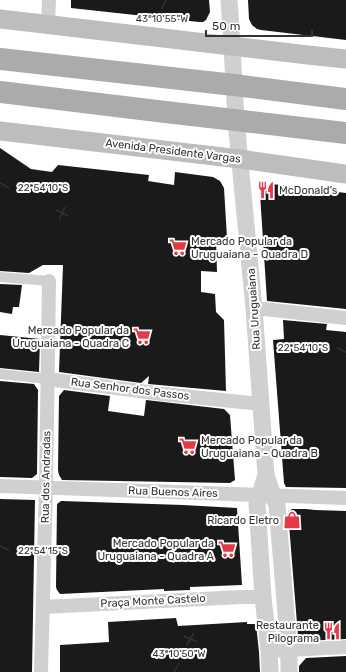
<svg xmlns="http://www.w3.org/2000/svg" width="346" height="672" font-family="Rubik,sans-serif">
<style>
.building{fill:#1a1a1a}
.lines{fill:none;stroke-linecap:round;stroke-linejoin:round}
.pedestrian{stroke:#d0d0d0;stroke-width:10}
.minor{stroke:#d0d0d0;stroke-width:14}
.tertiary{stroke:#d0d0d0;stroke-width:17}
.secondary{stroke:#bdbdbd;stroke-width:19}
.primary{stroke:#ababab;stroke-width:22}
.ticks{fill:none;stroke:#333;stroke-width:1.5}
.labels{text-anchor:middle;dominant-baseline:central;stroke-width:4;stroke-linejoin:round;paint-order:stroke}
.street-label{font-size:11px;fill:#333;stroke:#fff}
.poi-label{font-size:11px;fill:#333;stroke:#fff;text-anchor:end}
.ticks-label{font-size:10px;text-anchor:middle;fill:#333;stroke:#fff;stroke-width:4;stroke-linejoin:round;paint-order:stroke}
</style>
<rect width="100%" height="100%" fill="#fff"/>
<path class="building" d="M 71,0 L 209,0 L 210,12 L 206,20 L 203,22 L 199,22 L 71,8 Z
M 248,0 L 346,0 L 346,40 L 261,30 L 257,29 L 252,25 L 249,19 Z
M 0,148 L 31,169 L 52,172 L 58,165 L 149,175 L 148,181 L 174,185 L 175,172 L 213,177 L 220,181 L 224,188 L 227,238 L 216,238 L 217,272 L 201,271 L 201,292 L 215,294 L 216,312 L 224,320 L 226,391 L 148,384 L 149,376 L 141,383 L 59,372 L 63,265 L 43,265 L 29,273 L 0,271 Z
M 272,184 L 346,193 L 346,309 L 267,301 L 260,194 L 265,187 Z
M 0,284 L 22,285 L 19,307 L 13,307 L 12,314 L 0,312 Z
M 283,320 L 327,324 L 326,330 L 346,332 L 346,488 L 286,487 L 284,483 L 273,340 L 284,339 Z
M 0,335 L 40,339 L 39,372 L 0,368 Z
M 0,381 L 34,384 L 38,390 L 37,474 L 32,478 L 0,477 Z
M 64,390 L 110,396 L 108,411 L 144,416 L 146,400 L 224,409 L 230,415 L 235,480 L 230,483 L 62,480 L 59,475 L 58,470 L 59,396 Z
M 0,499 L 35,500 L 32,672 L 0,672 Z
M 61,501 L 183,505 L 237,508 L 242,585 L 190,587 L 190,590 L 164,591 L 164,589 L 60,594 L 57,590 L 56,587 L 57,504 Z
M 292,509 L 306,509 L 315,510 L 346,511 L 346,639 L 304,641 L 301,640 L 298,636 L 288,512 Z
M 176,618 L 178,626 L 247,622 L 247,624 L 256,624 L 259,652 L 260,672 L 60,672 L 60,645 L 109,642 L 108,622 Z
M 346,656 L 346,672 L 299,672 L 299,666 L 306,658 Z"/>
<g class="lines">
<path class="pedestrian" d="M 0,277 L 49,281
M 0,374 L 47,379"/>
<path class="minor" d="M 48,24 L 49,0
M 254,308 L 346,318
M 47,379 L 163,394 L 260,404
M 0,486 L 346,498
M 43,607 L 241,597 L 263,597
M 269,651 L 346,647
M 41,672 L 46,488 L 49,281"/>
<path class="tertiary" d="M 229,0 L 232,46 L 236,121 L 254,308 L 266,475 L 273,496 L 277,505 L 289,650 L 289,672
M 266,475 L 257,504 L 263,597 L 269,651 L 270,672"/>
<path class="secondary" d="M 0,19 L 308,55 L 346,59
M 0,131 L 240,159 L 346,174"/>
<path class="primary" d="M 0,59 L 234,85 L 346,99
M 0,92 C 115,106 231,120 346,133"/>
</g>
<path class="ticks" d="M 162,9 L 166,0M 0,183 L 9,188M 56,210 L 68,216M 59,220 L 65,207M 337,348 L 346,352M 0,546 L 9,550M 184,636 L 197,642M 187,645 L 194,633M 174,672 L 179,663"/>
<defs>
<g id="restaurant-bare" transform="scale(1.38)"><path d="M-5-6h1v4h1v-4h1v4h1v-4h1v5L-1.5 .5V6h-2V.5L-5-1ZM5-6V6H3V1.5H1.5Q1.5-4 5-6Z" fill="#e63946" stroke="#fff" stroke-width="2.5" paint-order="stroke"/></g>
<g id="supermarket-bare" transform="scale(1.38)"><path d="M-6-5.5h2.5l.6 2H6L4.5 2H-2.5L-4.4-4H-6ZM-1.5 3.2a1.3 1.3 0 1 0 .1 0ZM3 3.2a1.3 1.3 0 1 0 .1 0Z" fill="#e63946" stroke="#fff" stroke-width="2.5" paint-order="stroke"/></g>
<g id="shop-bare" transform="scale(1.38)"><path d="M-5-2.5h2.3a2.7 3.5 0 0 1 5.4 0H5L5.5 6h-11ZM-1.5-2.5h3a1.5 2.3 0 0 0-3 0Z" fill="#e63946" stroke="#fff" stroke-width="2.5" paint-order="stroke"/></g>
</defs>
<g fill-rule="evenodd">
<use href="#restaurant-bare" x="266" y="190"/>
<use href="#supermarket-bare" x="178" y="247"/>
<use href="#supermarket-bare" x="142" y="336"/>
<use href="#supermarket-bare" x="188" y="446"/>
<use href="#shop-bare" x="292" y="520"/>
<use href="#supermarket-bare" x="227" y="549"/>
<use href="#restaurant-bare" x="332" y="631"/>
</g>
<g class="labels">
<g class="street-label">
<text transform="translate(173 151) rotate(7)">Avenida Presidente Vargas</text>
<text transform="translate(254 309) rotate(-94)">Rua Uruguaiana</text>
<text transform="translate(130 389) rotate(7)">Rua Senhor dos Passos</text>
<text transform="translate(46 477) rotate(-89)">Rua dos Andradas</text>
<text transform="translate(173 492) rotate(2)">Rua Buenos Aires</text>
<text transform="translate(153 601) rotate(-3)">Praça Monte Castelo</text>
</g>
<g class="poi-label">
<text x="279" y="190" text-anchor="start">McDonald's</text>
<text x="191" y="241" text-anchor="start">Mercado Popular da<tspan x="191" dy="13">Uruguaiana - Quadra D</tspan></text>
<text x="129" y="330">Mercado Popular da<tspan x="129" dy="13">Uruguaiana - Quadra C</tspan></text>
<text x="201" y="440" text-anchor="start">Mercado Popular da<tspan x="201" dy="13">Uruguaiana - Quadra B</tspan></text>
<text x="279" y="520">Ricardo Eletro</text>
<text x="214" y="543">Mercado Popular da<tspan x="214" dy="13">Uruguaiana - Quadra A</tspan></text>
<text x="319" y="625">Restaurante<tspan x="319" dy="13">Pilograma</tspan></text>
</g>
</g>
<g class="ticks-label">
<text x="162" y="22">43°10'55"W</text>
<text x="43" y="191">22°54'10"S</text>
<text x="303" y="351">22°54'10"S</text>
<text x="43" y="554">22°54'15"S</text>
<text x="179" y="657">43°10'50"W</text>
</g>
<path d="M206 30v6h106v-6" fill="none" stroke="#333333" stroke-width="2"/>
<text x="212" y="30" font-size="12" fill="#333333" stroke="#ffffff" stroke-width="3" paint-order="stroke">50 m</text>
</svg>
